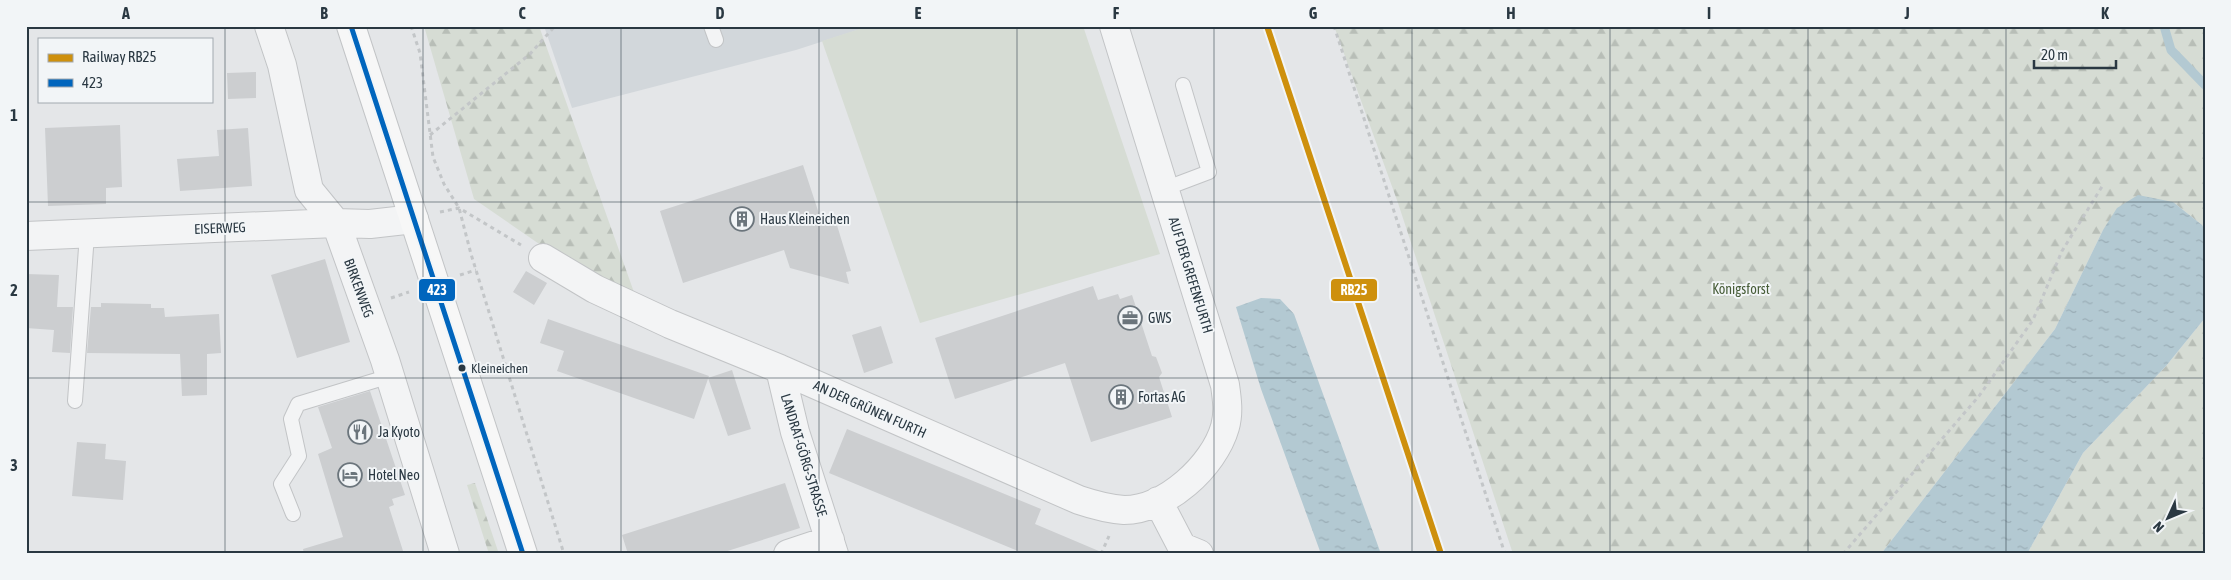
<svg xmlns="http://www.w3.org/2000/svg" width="2231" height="580" font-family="'Asap Condensed',sans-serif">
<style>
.built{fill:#d2d7db}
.grass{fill:#d6dcd4}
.forest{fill:url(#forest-firs)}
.water{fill:url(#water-ripples)}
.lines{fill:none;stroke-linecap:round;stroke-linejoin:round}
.stream{stroke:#b3c9d2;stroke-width:9}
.building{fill:#ccced0}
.lane-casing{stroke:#c2c4c6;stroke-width:16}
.street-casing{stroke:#c2c4c6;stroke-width:30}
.secondary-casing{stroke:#c2c4c6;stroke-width:30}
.path{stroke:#c3c6c8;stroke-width:3;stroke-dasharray:4 4;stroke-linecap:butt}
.lane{stroke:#f3f4f5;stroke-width:14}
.street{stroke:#f3f4f5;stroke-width:28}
.secondary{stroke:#f7f7f7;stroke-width:28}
.bus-1-casing{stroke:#f2f5f7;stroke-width:9}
.bus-1{stroke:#0065bd;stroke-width:5}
.rail-1-casing{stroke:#f2f5f7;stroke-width:10}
.rail-1{stroke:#ce900d;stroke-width:6}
.grid{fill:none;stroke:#2a3842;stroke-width:1;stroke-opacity:0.55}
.bus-dot{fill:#2a3842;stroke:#f2f5f7;stroke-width:2}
.labels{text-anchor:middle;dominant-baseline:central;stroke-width:4;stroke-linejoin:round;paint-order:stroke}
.bus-label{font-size:13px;fill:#2a3842;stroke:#f2f5f7;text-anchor:start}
.poi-label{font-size:14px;fill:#2a3842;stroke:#f2f5f7;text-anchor:start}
.street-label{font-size:14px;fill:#2a3842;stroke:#f2f5f7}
.park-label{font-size:14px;fill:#475d38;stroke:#f2f5f7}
.line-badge{stroke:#f2f5f7;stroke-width:2}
.badge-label{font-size:14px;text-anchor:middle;font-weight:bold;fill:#fff}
.neatline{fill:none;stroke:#2a3842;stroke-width:2}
.grid-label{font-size:16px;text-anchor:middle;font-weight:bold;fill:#2a3842}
</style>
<defs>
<pattern id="forest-firs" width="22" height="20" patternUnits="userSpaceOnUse" patternTransform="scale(1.25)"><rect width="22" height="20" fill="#d6dcd4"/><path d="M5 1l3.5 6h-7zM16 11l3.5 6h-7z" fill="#b8beb7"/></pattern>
<pattern id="water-ripples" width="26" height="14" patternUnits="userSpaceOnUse" patternTransform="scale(1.25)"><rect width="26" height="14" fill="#b3c9d2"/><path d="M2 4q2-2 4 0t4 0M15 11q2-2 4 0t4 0" fill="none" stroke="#9aadb6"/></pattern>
</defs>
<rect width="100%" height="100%" fill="#e4e6e8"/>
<path class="built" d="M 544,26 L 870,26 L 796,50 L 572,108 Z"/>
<path class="grass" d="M 869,26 L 1083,26 L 1160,254 L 920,323 L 822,41 Z"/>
<path class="forest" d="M 424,26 L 539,26 L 635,295 L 545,248 L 474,199 Z
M 1334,26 L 2205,26 L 2205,229 L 2202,225 L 2173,202 L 2103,230 L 2055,329 L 1881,554 L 1513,554 L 1398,203 Z
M 2205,318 L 2205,554 L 2027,554 L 2083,453 L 2166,366 Z
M 475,483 L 499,554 L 489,554 L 467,485 Z"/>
<path class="water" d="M 2138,195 L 2173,202 L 2202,225 L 2205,230 L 2205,318 L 2166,366 L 2083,453 L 2027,554 L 1881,554 L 2055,329 L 2103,230 L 2117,208 Z
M 1261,298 L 1280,299 L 1294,314 L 1381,554 L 1321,554 L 1261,389 L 1236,307 Z"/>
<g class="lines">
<path class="stream" d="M 2164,26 L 2171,50 L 2205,85"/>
</g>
<path class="building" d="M 256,72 L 256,98 L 228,99 L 227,73 Z
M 120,125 L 122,187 L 106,188 L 106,204 L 48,206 L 45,128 Z
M 248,128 L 252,186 L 180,191 L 177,159 L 219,156 L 217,130 Z
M 803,165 L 823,226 L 836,222 L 851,271 L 846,272 L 849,284 L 790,268 L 784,250 L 683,283 L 660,211 Z
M 325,259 L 350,342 L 297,358 L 271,275 Z
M 526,271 L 547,283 L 534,305 L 513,292 Z
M 26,274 L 59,275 L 57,307 L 73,307 L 70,353 L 52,352 L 54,330 L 26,328 Z
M 1093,286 L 1098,300 L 1118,294 L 1120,299 L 1132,295 L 1152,356 L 1156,357 L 1162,373 L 1159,377 L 1172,417 L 1091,442 L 1065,363 L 955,399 L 935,338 Z
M 101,303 L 151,304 L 151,308 L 164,308 L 165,317 L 219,314 L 221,353 L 207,354 L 207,395 L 182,396 L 180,354 L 87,353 L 91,307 L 101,307 Z
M 548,319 L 709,376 L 694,419 L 557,371 L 564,351 L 540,343 Z
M 881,326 L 893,363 L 864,373 L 852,335 Z
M 732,370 L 751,429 L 728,436 L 708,378 Z
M 370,391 L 405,495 L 392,499 L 394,505 L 389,507 L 404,554 L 304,554 L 303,549 L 343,537 L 318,454 L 332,448 L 318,407 Z
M 847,429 L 1041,509 L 1035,524 L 1106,554 L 1025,554 L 829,473 Z
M 77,442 L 106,444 L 105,459 L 126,461 L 123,500 L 72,496 Z
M 785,483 L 800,528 L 718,554 L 628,554 L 622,535 Z"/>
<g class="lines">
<g class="lane-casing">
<path id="lane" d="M 711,26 L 716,40
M 1164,189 L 1209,172 L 1183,85
M 75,401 L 87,234
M 293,514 L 281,484 L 299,456 L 291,419 L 298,404 L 390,376"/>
</g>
<g class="street-casing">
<path id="street" d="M 269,26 L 282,65 L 309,190 L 336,223 L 385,360 L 445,554
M 26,236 L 336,223 L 370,224 L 414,219
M 543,258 L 595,289 L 670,324 L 780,369 L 1079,500 C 1094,505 1109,509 1124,510 C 1166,510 1214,466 1225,427 C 1229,413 1227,399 1225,385 L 1114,26
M 780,369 L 795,432 L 834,554
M 1158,501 L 1182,547 L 1199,554
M 788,554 L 830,540"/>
</g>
<g class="secondary-casing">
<path id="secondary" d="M 351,26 L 523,554"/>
</g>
<path class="path" d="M 411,26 L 420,53 L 433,157 L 444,184 L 459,208 L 471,254 L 564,554
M 1334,26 L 1505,554
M 430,135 L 530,54 L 555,26
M 440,212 L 459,208 L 521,245
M 460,275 L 476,270
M 391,298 L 409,292
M 1101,554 L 1109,536
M 1843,554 L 1979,396 L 2033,320 L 2062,251 L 2103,185"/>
<use href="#lane" class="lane"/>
<use href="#street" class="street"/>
<use href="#secondary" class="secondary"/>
<g class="bus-1-casing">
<path id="bus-1" d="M 351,26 L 523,554"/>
</g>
<use href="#bus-1" class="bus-1"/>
<g class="rail-1-casing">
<path id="rail-1" d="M 1267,26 L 1441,554"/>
</g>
<use href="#rail-1" class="rail-1"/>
</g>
<path class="grid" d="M 225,26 L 225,554M 423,26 L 423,554M 621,26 L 621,554M 819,26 L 819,554M 1017,26 L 1017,554M 1214,26 L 1214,554M 1412,26 L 1412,554M 1610,26 L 1610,554M 1808,26 L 1808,554M 2006,26 L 2006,554M 26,202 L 2205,202M 26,378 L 2205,378"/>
<defs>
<g id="building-ring" transform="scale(1.25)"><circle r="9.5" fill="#f2f5f7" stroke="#6b757c" stroke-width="1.5"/><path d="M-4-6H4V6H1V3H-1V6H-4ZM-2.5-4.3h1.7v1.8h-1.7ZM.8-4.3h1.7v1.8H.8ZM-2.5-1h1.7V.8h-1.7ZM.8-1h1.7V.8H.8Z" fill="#6b757c"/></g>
<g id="office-ring" transform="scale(1.25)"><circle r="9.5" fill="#f2f5f7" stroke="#6b757c" stroke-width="1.5"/><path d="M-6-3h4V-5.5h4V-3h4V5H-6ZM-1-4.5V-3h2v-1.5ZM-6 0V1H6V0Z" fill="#6b757c"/></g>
<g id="restaurant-ring" transform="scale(1.25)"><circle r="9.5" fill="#f2f5f7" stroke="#6b757c" stroke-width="1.5"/><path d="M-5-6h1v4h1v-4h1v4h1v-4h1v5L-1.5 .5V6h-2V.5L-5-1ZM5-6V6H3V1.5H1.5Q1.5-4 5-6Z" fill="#6b757c"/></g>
<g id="hotel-ring" transform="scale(1.25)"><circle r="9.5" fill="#f2f5f7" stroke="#6b757c" stroke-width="1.5"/><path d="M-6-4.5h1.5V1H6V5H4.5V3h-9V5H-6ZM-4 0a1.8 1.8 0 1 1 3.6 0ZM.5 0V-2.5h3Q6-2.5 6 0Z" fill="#6b757c"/></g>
</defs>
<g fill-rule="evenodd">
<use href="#building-ring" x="742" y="219"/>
<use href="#office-ring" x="1130" y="318"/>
<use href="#building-ring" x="1121" y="397"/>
<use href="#restaurant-ring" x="360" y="432"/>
<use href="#hotel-ring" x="350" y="475"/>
</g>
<circle class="bus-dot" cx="462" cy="368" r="4.5"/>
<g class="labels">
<g class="bus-label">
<text x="471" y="368">Kleineichen</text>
</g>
<g class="poi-label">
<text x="760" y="219">Haus Kleineichen</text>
<text x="1148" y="318">GWS</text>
<text x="1138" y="397">Fortas AG</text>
<text x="378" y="432">Ja Kyoto</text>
<text x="368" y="475">Hotel Neo</text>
</g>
<g class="street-label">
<text transform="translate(220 228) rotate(-2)">EISERWEG</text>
<text transform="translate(1191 275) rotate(73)">AUF DER GREFENFURTH</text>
<text transform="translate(359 288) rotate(70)">BIRKENWEG</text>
<text transform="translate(870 409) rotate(24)">AN DER GRÜNEN FURTH</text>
<text transform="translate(804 455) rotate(73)">LANDRAT-GÖRG-STRASSE</text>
</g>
<g class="park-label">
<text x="1741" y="289">Königsforst</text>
</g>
</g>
<g class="line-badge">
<rect x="418" y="278" width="38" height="24" rx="5" fill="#0065bd"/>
<rect x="1330" y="278" width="48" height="24" rx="5" fill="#ce900d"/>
</g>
<g class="badge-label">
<text x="437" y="295">423</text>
<text x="1354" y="295">RB25</text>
</g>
<rect width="2231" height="580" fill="none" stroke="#f2f5f7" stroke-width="55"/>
<rect x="38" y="38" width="175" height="65" fill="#f2f5f7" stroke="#a2a9af"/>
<rect x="48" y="54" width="25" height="8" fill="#ce900d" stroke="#a2a9af"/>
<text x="82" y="62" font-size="15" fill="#2a3842">Railway RB25</text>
<rect x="48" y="79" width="25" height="8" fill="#0065bd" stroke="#a2a9af"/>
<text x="82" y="88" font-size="15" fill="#2a3842">423</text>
<g transform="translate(2168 518) rotate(226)" stroke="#f2f5f7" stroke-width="4" paint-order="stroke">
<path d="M0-4L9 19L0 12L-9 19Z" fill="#2a3842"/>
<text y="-8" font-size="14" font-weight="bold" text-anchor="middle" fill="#2a3842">N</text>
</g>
<path d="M2034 60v8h82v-8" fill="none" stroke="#2a3842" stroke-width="2.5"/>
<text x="2041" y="60" font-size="15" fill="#2a3842" stroke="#f2f5f7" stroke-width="4" paint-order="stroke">20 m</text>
<rect x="28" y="28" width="2176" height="524" class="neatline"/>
<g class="grid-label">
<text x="126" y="19">A</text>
<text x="324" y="19">B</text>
<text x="522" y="19">C</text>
<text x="720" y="19">D</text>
<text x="918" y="19">E</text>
<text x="1116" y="19">F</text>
<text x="1313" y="19">G</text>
<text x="1511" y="19">H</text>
<text x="1709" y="19">I</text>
<text x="1907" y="19">J</text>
<text x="2105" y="19">K</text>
<text x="14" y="121">1</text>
<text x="14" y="296">2</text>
<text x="14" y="471">3</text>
</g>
</svg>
